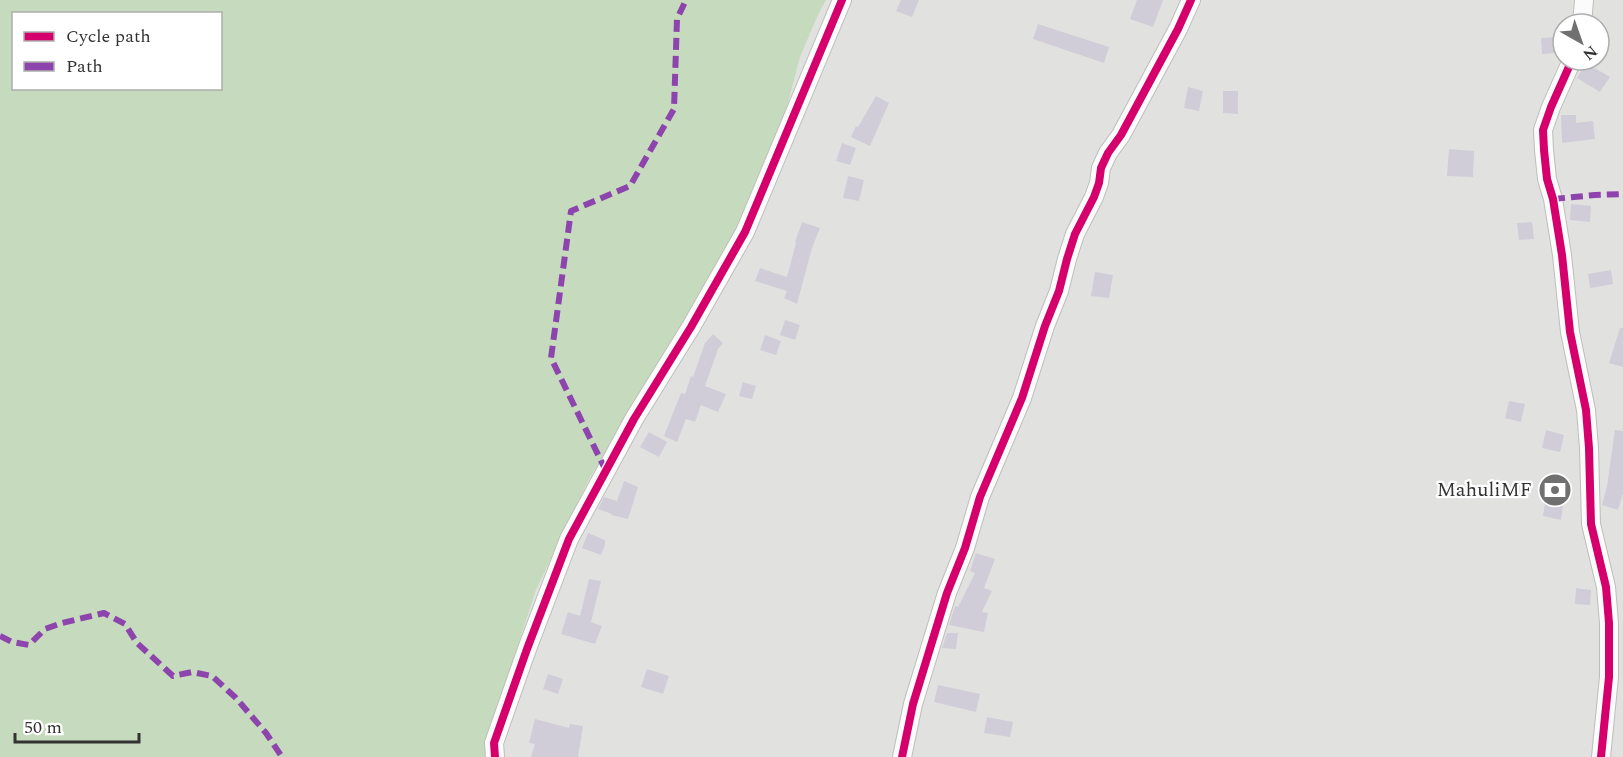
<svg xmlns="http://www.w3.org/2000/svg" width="1623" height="757" font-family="Spectral,serif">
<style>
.green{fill:#c6dbbe;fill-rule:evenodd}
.building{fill:#d0cdd8}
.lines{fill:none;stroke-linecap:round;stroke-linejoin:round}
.minor-casing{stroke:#bdbebc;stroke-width:20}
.minor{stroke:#fafbfa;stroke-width:18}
.quiet{stroke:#8e44ad;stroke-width:6;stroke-dasharray:12 6;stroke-linecap:butt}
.cycleway-casing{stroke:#fff;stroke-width:11}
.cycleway{stroke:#d6006c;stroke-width:8}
.labels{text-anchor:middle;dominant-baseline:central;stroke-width:4.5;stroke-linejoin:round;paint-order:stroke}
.poi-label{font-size:20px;fill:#323332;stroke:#fff;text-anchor:end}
</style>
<rect width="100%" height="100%" fill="#e1e2e0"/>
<path class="green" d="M 0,0 L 826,0 L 817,17 L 800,57 L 783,122 L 758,187 L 728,249 L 653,376 L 589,479 L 536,590 L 491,727 L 489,757 L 0,757 ZM 14,14 L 220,14 L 220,88 L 14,88 Z"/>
<path class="building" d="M 901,0 L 919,0 L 912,17 L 896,11 Z
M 1137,0 L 1163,0 L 1153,27 L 1130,19 Z
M 1038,24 L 1109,47 L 1104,63 L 1033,39 Z
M 1555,37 L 1555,53 L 1542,54 L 1541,38 Z
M 1586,63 L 1610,77 L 1600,92 L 1577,78 Z
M 1188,87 L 1203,91 L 1199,111 L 1184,108 Z
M 1223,91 L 1238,91 L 1238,114 L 1223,113 Z
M 876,96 L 889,103 L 870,146 L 851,137 L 856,126 L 858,127 Z
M 1561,115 L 1576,115 L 1576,123 L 1593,121 L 1595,139 L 1562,143 Z
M 842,143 L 856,148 L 850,165 L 836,161 Z
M 1449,149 L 1474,151 L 1473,177 L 1447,176 Z
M 848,176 L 864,180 L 859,201 L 843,198 Z
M 1571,204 L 1591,206 L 1590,222 L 1570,220 Z
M 802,222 L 820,228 L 812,248 L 797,304 L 784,298 L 787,291 L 755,281 L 760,268 L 787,277 L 796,243 L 795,242 Z
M 1532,222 L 1534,239 L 1519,240 L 1517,223 Z
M 1611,270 L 1613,284 L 1590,288 L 1588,274 Z
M 1095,272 L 1113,275 L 1109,298 L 1091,296 Z
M 785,320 L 800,325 L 795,340 L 780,335 Z
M 1620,328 L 1623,328 L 1623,367 L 1609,363 Z
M 713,334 L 723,343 L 718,349 L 705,386 L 726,394 L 718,412 L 701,405 L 695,422 L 686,419 L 677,442 L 664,436 L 681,393 L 685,394 L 691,376 L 693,377 L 705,343 Z
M 765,335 L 781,341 L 776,355 L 760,350 Z
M 743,382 L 756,386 L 752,399 L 739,396 Z
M 1509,401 L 1525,404 L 1521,422 L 1505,418 Z
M 1546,430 L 1564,435 L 1560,452 L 1542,448 Z
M 1615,430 L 1623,431 L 1623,493 L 1618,510 L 1602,505 L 1607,486 Z
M 649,432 L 667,442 L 659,457 L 640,447 Z
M 624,481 L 638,487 L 628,519 L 611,515 L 612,514 L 598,509 L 604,497 L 617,501 Z
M 1556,486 L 1570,488 L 1567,503 L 1554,501 Z
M 1545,503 L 1563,506 L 1561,520 L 1543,516 Z
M 588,533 L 605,540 L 605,545 L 601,555 L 582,548 Z
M 976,553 L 995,559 L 984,588 L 992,591 L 982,612 L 988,613 L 984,632 L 949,625 L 955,606 L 958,607 L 975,573 L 970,571 Z
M 589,579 L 601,581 L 591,622 L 602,626 L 595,644 L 561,634 L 568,612 L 580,616 Z
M 1576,588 L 1591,590 L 1590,605 L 1575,604 Z
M 947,633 L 958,633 L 956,649 L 942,648 Z
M 647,669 L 669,676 L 663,694 L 641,687 Z
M 548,674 L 563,679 L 558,694 L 543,689 Z
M 938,685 L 980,694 L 976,712 L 934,702 Z
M 987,717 L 1013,722 L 1010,737 L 984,733 Z
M 535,719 L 569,728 L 570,724 L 583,726 L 578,757 L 531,757 L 535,744 L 529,743 Z"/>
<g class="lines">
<g class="minor-casing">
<path id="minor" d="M 1582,24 L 1584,0
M 1572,60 L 1551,107 L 1543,130 L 1544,150 L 1547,179 L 1553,199 L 1562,255 L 1570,332 L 1586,410 L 1589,448 L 1591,524 L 1606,587 L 1609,623 L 1609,677 L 1601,757
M 495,757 L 494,743 L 527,649 L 569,539 L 634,419 L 691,327 L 745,232 L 842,0
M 902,757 L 913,704 L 947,593 L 965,548 L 980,497 L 1022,398 L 1045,326 L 1059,291 L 1067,259 L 1075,234 L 1094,197 L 1099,183 L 1101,168 L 1108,153 L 1121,135 L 1178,29 L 1191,0"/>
</g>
<use href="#minor" class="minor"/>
<path class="quiet" d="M 1553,199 L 1595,195 L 1623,194
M 606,471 L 551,358 L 571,211 L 630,186 L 674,109 L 677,19 L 686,0
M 0,636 L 12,642 L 29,645 L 45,629 L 62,623 L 104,613 L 125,624 L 137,643 L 173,676 L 192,672 L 212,676 L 236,698 L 266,733 L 282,757"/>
<g class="cycleway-casing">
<path id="cycleway" d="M 1572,60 L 1551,107 L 1543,130 L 1544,150 L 1547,179 L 1553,199 L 1562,255 L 1570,332 L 1586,410 L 1589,448 L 1591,524 L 1606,587 L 1609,623 L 1609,677 L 1601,757
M 495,757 L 494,743 L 527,649 L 569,539 L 634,419 L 691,327 L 745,232 L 842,0
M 902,757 L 913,704 L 947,593 L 965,548 L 980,497 L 1022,398 L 1045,326 L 1059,291 L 1067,259 L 1075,234 L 1094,197 L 1099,183 L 1101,168 L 1108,153 L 1121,135 L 1178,29 L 1191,0"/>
</g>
<use href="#cycleway" class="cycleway"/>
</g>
<defs>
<g id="bank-disc" transform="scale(1.725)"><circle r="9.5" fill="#6f706f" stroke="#fff"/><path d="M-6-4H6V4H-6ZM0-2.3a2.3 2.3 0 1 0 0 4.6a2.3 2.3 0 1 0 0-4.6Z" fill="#fff"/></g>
</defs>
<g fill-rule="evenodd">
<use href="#bank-disc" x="1555" y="490"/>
</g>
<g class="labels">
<g class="poi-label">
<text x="1532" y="490">MahuliMF</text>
</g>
</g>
<rect x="12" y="12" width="210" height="78" fill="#ffffff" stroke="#adadad" stroke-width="1.5"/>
<rect x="24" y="32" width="30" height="9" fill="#d6006c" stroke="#adadad" stroke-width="1.5"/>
<text x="66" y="42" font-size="18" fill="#323332">Cycle path</text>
<rect x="24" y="62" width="30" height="9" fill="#8e44ad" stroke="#adadad" stroke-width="1.5"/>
<text x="66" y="72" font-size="18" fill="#323332">Path</text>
<g transform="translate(1581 42) rotate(140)"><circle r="28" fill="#ffffff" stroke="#adadad" stroke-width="1.5"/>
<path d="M0-4.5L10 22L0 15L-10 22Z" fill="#6f706f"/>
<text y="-9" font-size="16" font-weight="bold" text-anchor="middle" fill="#323332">N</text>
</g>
<path d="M15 733v9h124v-9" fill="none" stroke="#323332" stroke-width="3"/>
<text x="24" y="733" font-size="18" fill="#323332" stroke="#ffffff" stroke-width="4.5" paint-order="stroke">50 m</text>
</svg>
